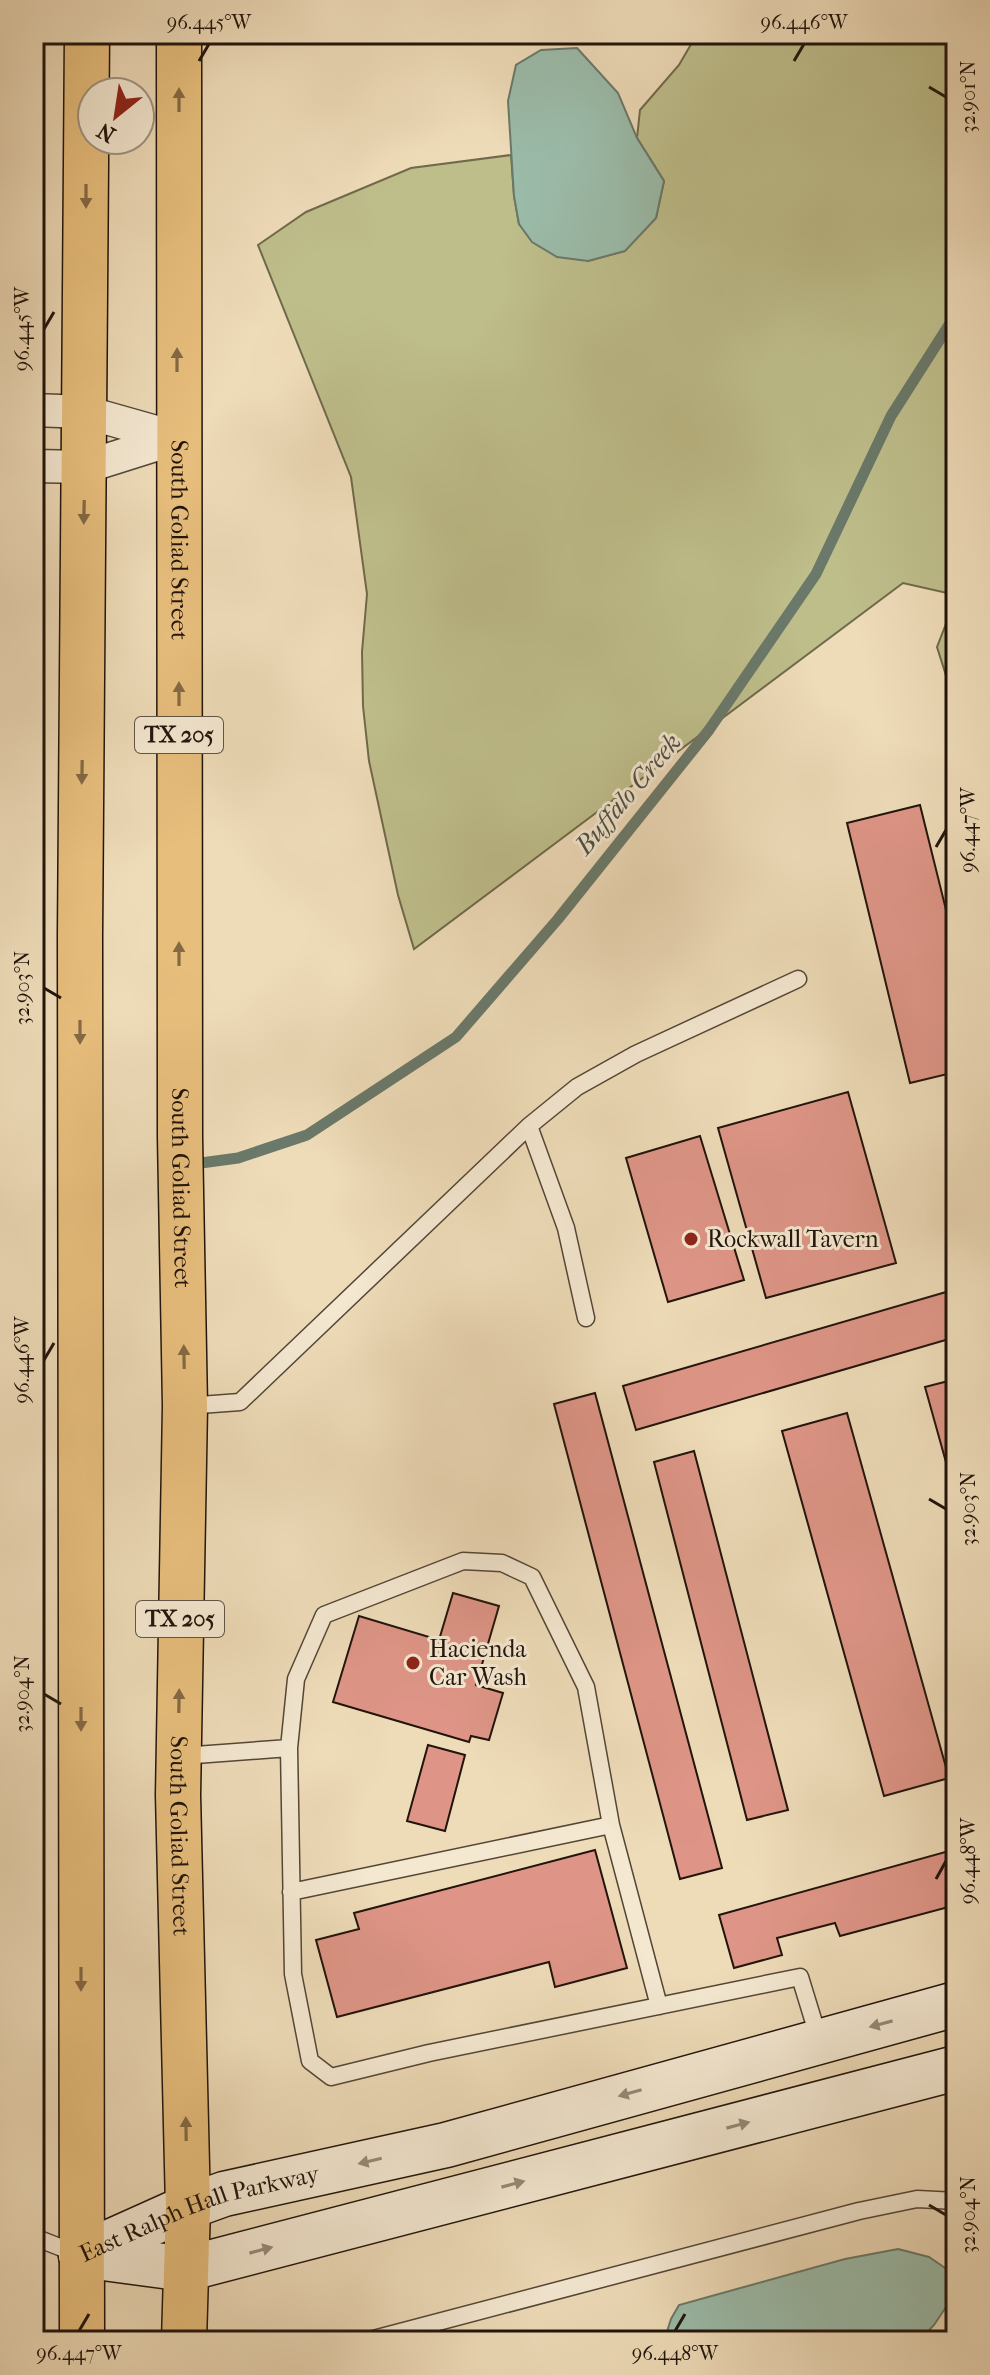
<svg xmlns="http://www.w3.org/2000/svg" width="990" height="2375" font-family="'IM FELL French Canon',serif">
<style>
.green{fill:#bebe8b;stroke:#70694b;stroke-width:2}
.water{fill:#9bbcaa;stroke:#6a796a;stroke-width:2}
.lines{fill:none;stroke-linecap:round;stroke-linejoin:round}
.stream{stroke:#6a796a;stroke-width:11}
.building{fill:#de9587;stroke:#21140b;stroke-width:2}
.lane-casing{stroke:#544636;stroke-width:19}
.street-casing{stroke:#544636;stroke-width:35}
.secondary-casing{stroke:#21140b;stroke-width:47}
.primary-casing{stroke:#21140b;stroke-width:47}
.lane{stroke:#f4e8d1;stroke-width:16}
.street{stroke:#f4e8d1;stroke-width:32}
.secondary{stroke:#f4e8d1;stroke-width:44}
.primary{stroke:#e7be7c;stroke-width:44}
.oneway{fill:#846944}
.oneway2{fill:#958978}
.ticks{fill:none;stroke:#21140b;stroke-width:3}
.poi-dot{fill:#8f2418;stroke:#f4e8d1;stroke-width:3}
.labels{text-anchor:middle;dominant-baseline:central;stroke-width:6;stroke-linejoin:round;paint-order:stroke}
.shield{fill:#f4e8d1;stroke:#605446;stroke-width:2}
.shield-label{font-size:22px;font-weight:bold;fill:#21140b}
.street-label{font-size:24px;fill:#21140b;stroke:#f4e8d1}
.poi-label{font-size:24px;fill:#21140b;stroke:#f4e8d1;text-anchor:start}
.water-label{font-size:26px;font-style:italic;fill:#4c4f43;stroke:#f4e8d1}
.neatline{fill:none;stroke:#21140b;stroke-width:3}
.ticks-label{font-size:20px;text-anchor:middle;fill:#21140b}
</style>
<rect width="100%" height="100%" fill="#eedbb8"/>
<filter id="stains"><feTurbulence type="fractalNoise" baseFrequency=".0025" numOctaves="4"/><feColorMatrix values="0 0 0 0 .2 0 0 0 0 .09 0 0 0 0 .02 0 0 0 .5 -.17"/></filter>
<radialGradient id="worn" r=".72"><stop offset=".6" stop-color="#630" stop-opacity="0"/><stop offset="1" stop-color="#630" stop-opacity=".3"/></radialGradient>
<path class="green" d="M 697,34 L 956,34 L 956,595 L 903,583 L 414,949 L 398,895 L 369,761 L 363,706 L 362,652 L 367,594 L 351,477 L 258,245 L 306,212 L 411,168 L 511,155 L 514,196 L 519,224 L 588,261 L 624,251 L 656,218 L 664,181 L 637,138 L 640,110 L 679,65 Z
M 956,598 L 956,707 L 937,647 Z"/>
<path class="water" d="M 577,48 L 618,93 L 637,138 L 664,181 L 656,218 L 625,251 L 588,261 L 557,257 L 532,242 L 519,224 L 514,196 L 508,101 L 516,65 L 541,50 Z
M 898,2249 L 929,2257 L 951,2272 L 956,2292 L 934,2325 L 919,2341 L 664,2341 L 671,2319 L 679,2305 L 845,2259 Z"/>
<g class="lines">
<path class="stream" d="M 201,1163 L 238,1158 L 307,1135 L 456,1037 L 558,919 L 709,730 L 816,574 L 891,416 L 956,314"/>
</g>
<path class="building" d="M 920,805 L 956,950 L 956,1072 L 910,1083 L 847,823 Z
M 848,1092 L 896,1263 L 766,1298 L 718,1128 Z
M 700,1136 L 744,1280 L 668,1302 L 626,1158 Z
M 946,1292 L 956,1325 L 956,1337 L 636,1430 L 623,1386 Z
M 956,1379 L 956,1498 L 925,1387 Z
M 595,1393 L 722,1868 L 680,1879 L 554,1404 Z
M 847,1413 L 949,1778 L 884,1796 L 782,1431 Z
M 694,1451 L 788,1810 L 747,1820 L 654,1462 Z
M 453,1593 L 499,1606 L 476,1685 L 503,1693 L 489,1740 L 471,1736 L 469,1742 L 333,1702 L 359,1616 L 439,1640 Z
M 428,1745 L 465,1755 L 445,1831 L 407,1821 Z
M 956,1849 L 956,1905 L 840,1936 L 835,1923 L 777,1938 L 782,1955 L 734,1968 L 719,1915 Z
M 595,1850 L 627,1968 L 555,1987 L 549,1962 L 337,2017 L 316,1940 L 359,1929 L 354,1913 Z"/>
<g class="lines">
<g class="lane-casing">
<path id="lane" d="M 529,1126 L 566,1228 L 586,1318
M 186,1406 L 240,1402 L 529,1126 L 577,1087 L 636,1054 L 798,979
M 289,1748 L 296,1679 L 324,1615 L 463,1561 L 502,1563 L 532,1577 L 586,1687 L 611,1825
M 182,1756 L 289,1748 L 293,1974 L 310,2061 L 331,2077 L 429,2053 L 800,1977 L 819,2039
M 291,1892 L 611,1825 L 659,2006
M 34,2237 L 80,2255
M 366,2341 L 859,2211 L 917,2199 L 956,2201"/>
</g>
<g class="street-casing">
<path id="street" d="M 34,410 L 85,412 L 177,438
M 34,466 L 85,467 L 177,438"/>
</g>
<g class="secondary-casing">
<g id="secondary">
<path id="s1" d="M 81,2255 L 188,2207 L 224,2194 L 446,2145 L 956,2004"/>
<path d="M 81,2255 L 186,2269 L 956,2068"/>
</g>
</g>
<g class="primary-casing">
<g id="primary">
<path id="s2" d="M 179,34 L 180,1137 L 185,1406 L 178,1795 L 188,2207 L 184,2341"/>
<path d="M 82,2341 L 80,936 L 87,34"/>
</g>
</g>
<use href="#lane" class="lane"/>
<use href="#street" class="street"/>
<use href="#secondary" class="secondary"/>
<use href="#primary" class="primary"/>
</g>
<defs><path id="oneway-solid" d="M-6-.8H1V-3.2L6.5 0L1 3.2V.8H-6Z" transform="scale(2)"/></defs>
<g class="oneway">
<use href="#oneway-solid" transform="translate(179 100) rotate(-90)"/>
<use href="#oneway-solid" transform="translate(86 196) rotate(90)"/>
<use href="#oneway-solid" transform="translate(177 360) rotate(-90)"/>
<use href="#oneway-solid" transform="translate(84 512) rotate(91)"/>
<use href="#oneway-solid" transform="translate(179 694) rotate(-90)"/>
<use href="#oneway-solid" transform="translate(82 772) rotate(91)"/>
<use href="#oneway-solid" transform="translate(179 954) rotate(-90)"/>
<use href="#oneway-solid" transform="translate(80 1032) rotate(90)"/>
<use href="#oneway-solid" transform="translate(184 1357) rotate(-91)"/>
<use href="#oneway-solid" transform="translate(179 1701) rotate(-89)"/>
<use href="#oneway-solid" transform="translate(81 1719) rotate(90)"/>
<use href="#oneway-solid" transform="translate(81 1979) rotate(90)"/>
<use href="#oneway-solid" transform="translate(186 2129) rotate(-91)"/>
</g>
<g class="oneway2">
<use href="#oneway-solid" transform="translate(881 2024) rotate(165)"/>
<use href="#oneway-solid" transform="translate(630 2093) rotate(164)"/>
<use href="#oneway-solid" transform="translate(738 2125) rotate(-15)"/>
<use href="#oneway-solid" transform="translate(370 2161) rotate(167)"/>
<use href="#oneway-solid" transform="translate(513 2184) rotate(-15)"/>
<use href="#oneway-solid" transform="translate(261 2250) rotate(-15)"/>
</g>
<path class="ticks" d="M 199,61 L 209,44M 794,61 L 804,44M 929,87 L 946,97M 44,329 L 54,312M 936,847 L 946,830M 44,988 L 61,998M 44,1360 L 54,1343M 929,1499 L 946,1509M 44,1694 L 61,1704M 936,1879 L 946,1861M 929,2205 L 946,2215M 79,2331 L 89,2314M 675,2331 L 685,2314"/>
<g class="poi-dot">
<circle cx="691" cy="1239" r="8"/>
<circle cx="413" cy="1663" r="8"/>
</g>
<g class="labels">
<g class="shield">
<rect x="135" y="717" width="88" height="36" rx="6"/>
<rect x="136" y="1601" width="88" height="36" rx="6"/>
</g>
<g class="shield-label">
<text x="179" y="735">TX 205</text>
<text x="180" y="1619">TX 205</text>
</g>
<g class="street-label">
<text stroke="none"><textPath href="#s2" startOffset="506">South Goliad Street</textPath></text>
<text stroke="none"><textPath href="#s2" startOffset="1154">South Goliad Street</textPath></text>
<text stroke="none"><textPath href="#s2" startOffset="1802">South Goliad Street</textPath></text>
<text stroke="none"><textPath href="#s1" startOffset="126">East Ralph Hall Parkway</textPath></text>
</g>
<g class="poi-label">
<text x="707" y="1239">Rockwall Tavern</text>
<text x="429" y="1649">Hacienda<tspan x="429" dy="28">Car Wash</tspan></text>
</g>
<g class="water-label">
<text transform="translate(628 794) rotate(-50)">Buffalo Creek</text>
</g>
</g>
<rect width="990" height="2375" fill="none" stroke="#eedbb8" stroke-width="88"/>
<g transform="translate(116 116) rotate(210)"><circle r="38" fill="#f4e8d1" stroke="#a09382" stroke-width="2"/>
<path d="M0-6L14 30L0 20L-14 30Z" fill="#8f2418"/>
<text y="-12" font-size="22" font-weight="bold" text-anchor="middle" fill="#21140b">N</text>
</g>
<rect x="44" y="44" width="902" height="2287" class="neatline"/>
<g class="ticks-label">
<text x="209" y="29">96.445°W</text>
<text x="804" y="29">96.446°W</text>
<text transform="translate(968 97) rotate(-90)" y="7">32.901°N</text>
<text transform="translate(22 329) rotate(-90)" y="7">96.445°W</text>
<text transform="translate(968 830) rotate(-90)" y="7">96.447°W</text>
<text transform="translate(22 988) rotate(-90)" y="7">32.903°N</text>
<text transform="translate(22 1360) rotate(-90)" y="7">96.446°W</text>
<text transform="translate(968 1509) rotate(-90)" y="7">32.903°N</text>
<text transform="translate(22 1694) rotate(-90)" y="7">32.904°N</text>
<text transform="translate(968 1861) rotate(-90)" y="7">96.448°W</text>
<text transform="translate(968 2215) rotate(-90)" y="7">32.904°N</text>
<text x="79" y="2360">96.447°W</text>
<text x="675" y="2360">96.448°W</text>
</g>
<rect width="100%" height="100%" filter="url(#stains)"/>
<rect width="100%" height="100%" fill="url(#worn)"/>
</svg>
